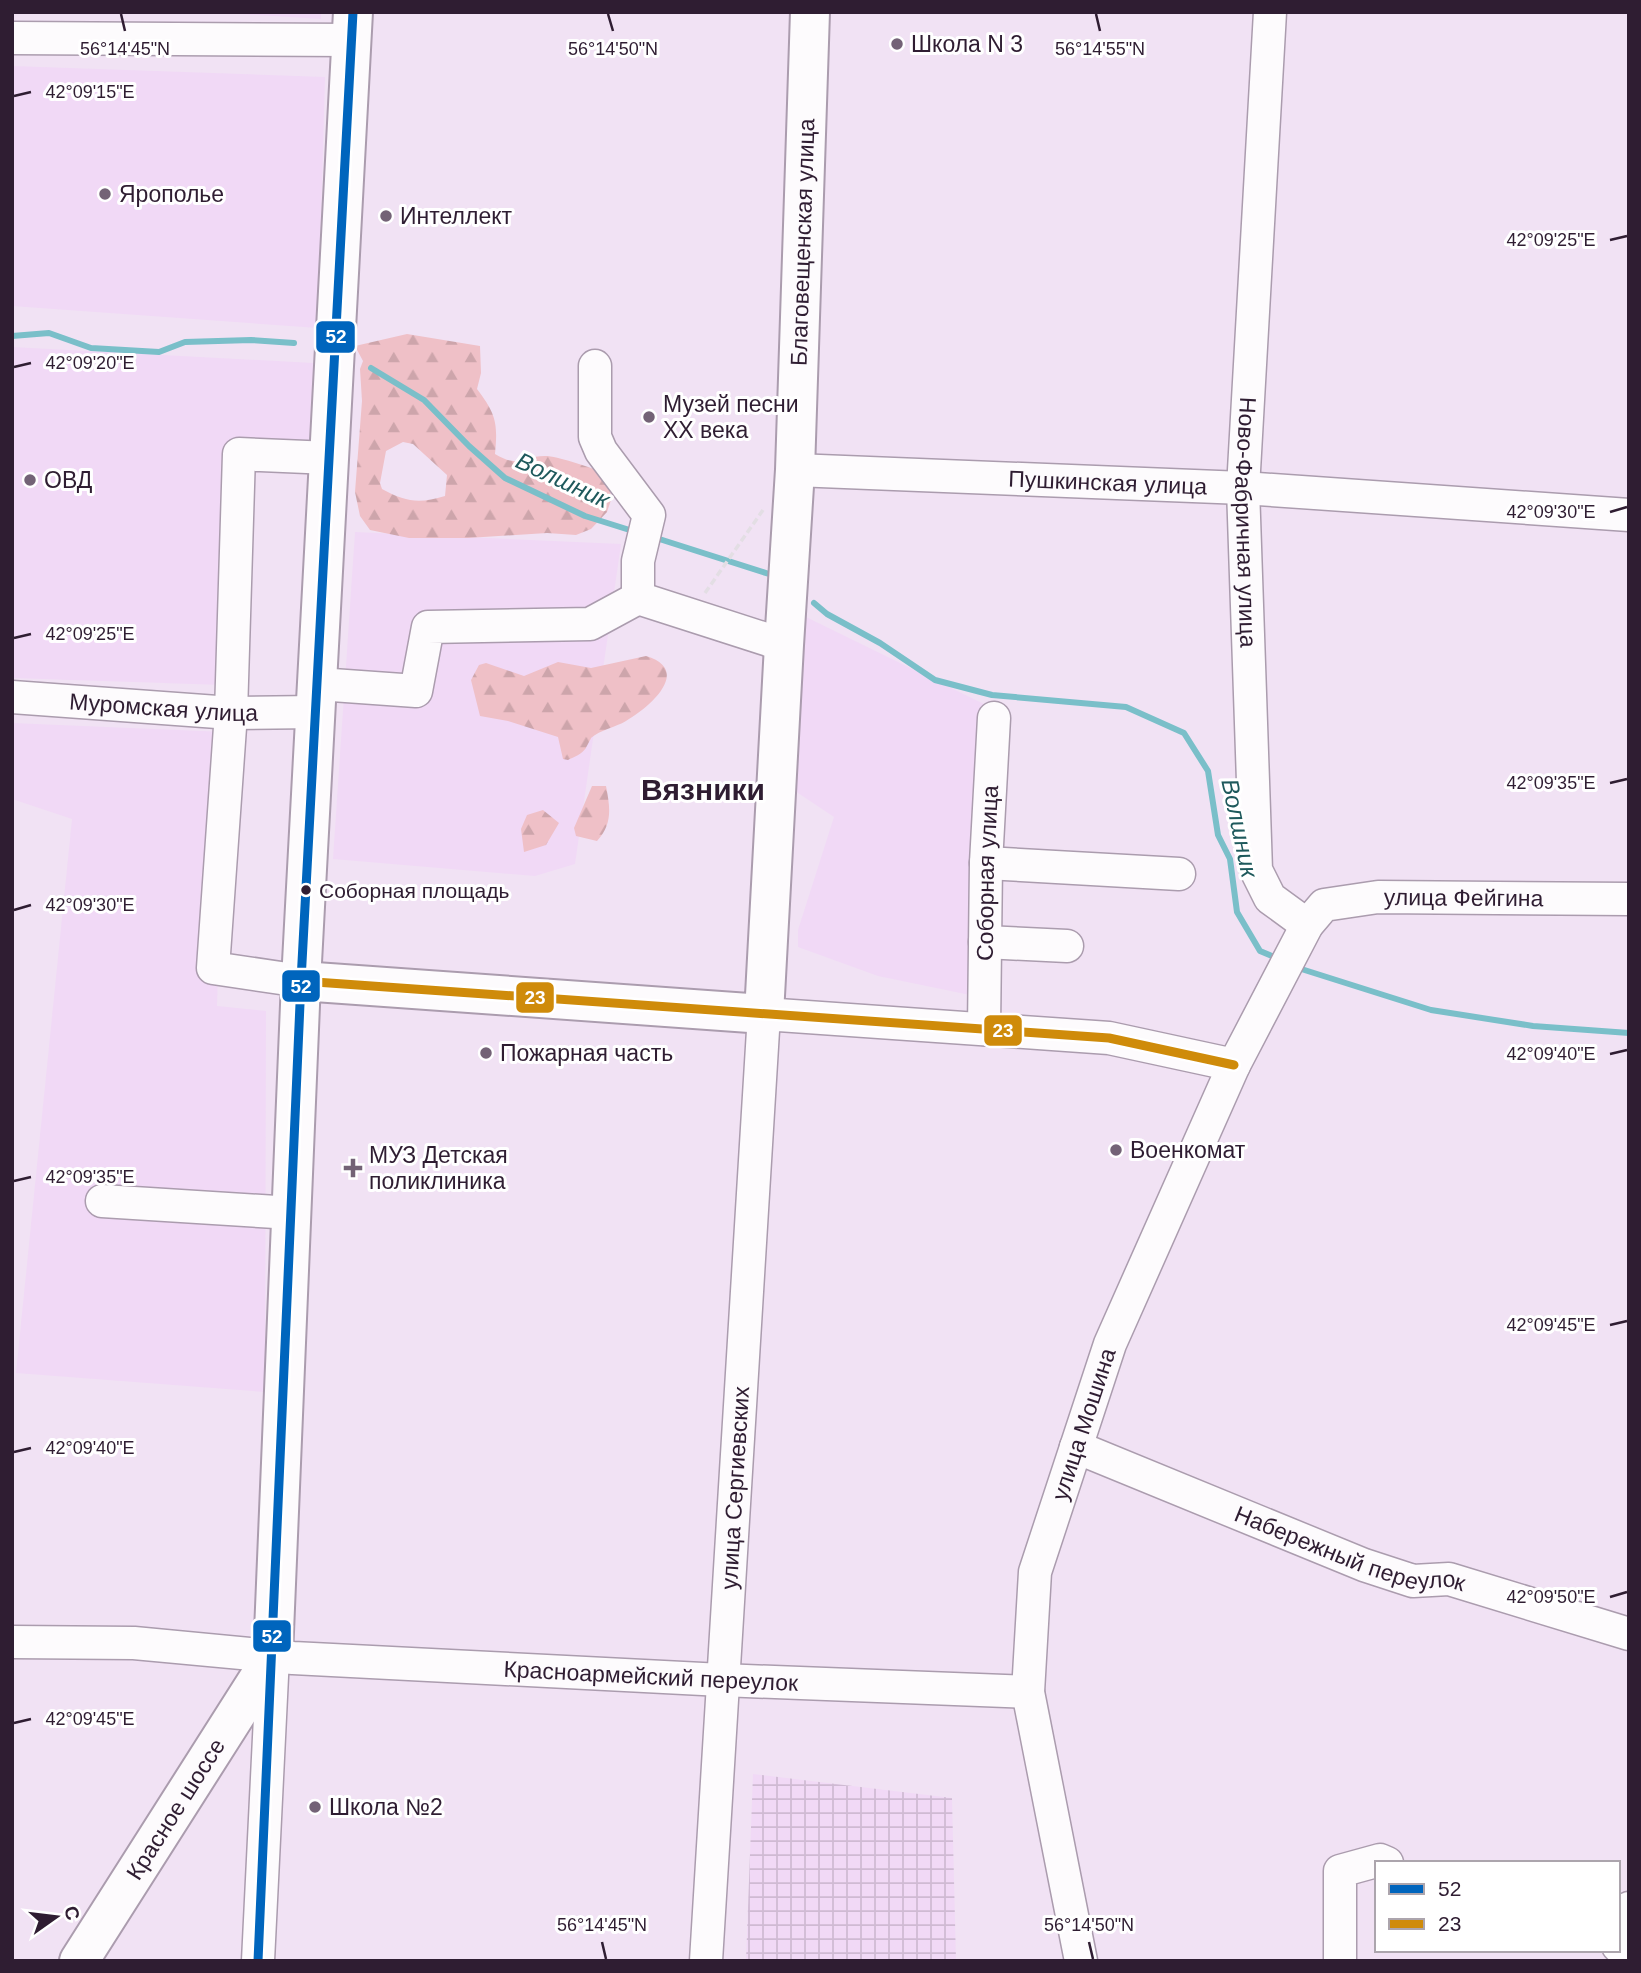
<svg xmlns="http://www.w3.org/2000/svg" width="1641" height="1973" font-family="Helvetica,sans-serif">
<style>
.built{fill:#f1d9f6}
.industrial{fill:url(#industrial-grid)}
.forest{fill:url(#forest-firs);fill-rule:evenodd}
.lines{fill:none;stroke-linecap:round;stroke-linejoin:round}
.stream{stroke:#7abfc9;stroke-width:6}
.minor-casing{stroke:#ab9cae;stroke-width:35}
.major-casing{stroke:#ab9cae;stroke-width:42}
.path{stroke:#e3dee4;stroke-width:3.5;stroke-dasharray:7 3.5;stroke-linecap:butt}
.minor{stroke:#fdfbfd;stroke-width:32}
.major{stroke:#fdfbfd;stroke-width:38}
.bus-1-casing{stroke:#fff;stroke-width:14}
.bus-2-casing{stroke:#fff;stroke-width:14}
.bus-1{stroke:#0065bd;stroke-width:9}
.bus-2{stroke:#cf8b0a;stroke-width:9}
.ticks{fill:none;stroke:#2f1d32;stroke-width:2.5}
.poi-dot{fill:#736276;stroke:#fff;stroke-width:2.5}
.bus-dot{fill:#2f1d32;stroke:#fff;stroke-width:2.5}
.labels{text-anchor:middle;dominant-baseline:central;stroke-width:6;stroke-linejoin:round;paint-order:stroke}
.bus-label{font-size:21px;fill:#2f1d32;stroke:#fff;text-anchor:start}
.poi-label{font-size:23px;fill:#2f1d32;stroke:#fff;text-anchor:start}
.street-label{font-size:23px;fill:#2f1d32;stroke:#fff}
.water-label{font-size:24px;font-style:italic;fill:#1e595c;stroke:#fff}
.district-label{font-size:30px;font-weight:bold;fill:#2f1d32;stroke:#fff}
.ticks-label{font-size:18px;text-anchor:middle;fill:#2f1d32;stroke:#fff;stroke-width:6;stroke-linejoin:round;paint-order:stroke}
.line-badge{stroke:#fff;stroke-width:2.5}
.badge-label{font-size:19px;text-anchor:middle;font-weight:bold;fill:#fff}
</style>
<defs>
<pattern id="industrial-grid" width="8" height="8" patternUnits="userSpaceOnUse" patternTransform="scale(1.75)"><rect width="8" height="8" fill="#f1d9f6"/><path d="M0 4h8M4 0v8" fill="none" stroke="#cfbad3"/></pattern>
<pattern id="forest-firs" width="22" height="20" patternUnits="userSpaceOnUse" patternTransform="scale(1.75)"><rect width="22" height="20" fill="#efc0c7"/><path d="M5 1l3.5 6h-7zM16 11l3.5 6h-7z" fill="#cda5ab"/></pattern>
</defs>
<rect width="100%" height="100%" fill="#f1e2f4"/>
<path class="built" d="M 209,12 L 321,12 L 321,19 Z
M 12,66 L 325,77 L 318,328 L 12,306 Z
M 12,347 L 313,363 L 315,452 L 238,447 L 224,685 L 12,678 Z
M 355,532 L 621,544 L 575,864 L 535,876 L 333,859 Z
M 804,616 L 990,707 L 975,996 L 878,976 L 798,947 L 798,930 L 834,817 L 789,787 Z
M 12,723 L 225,732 L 217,1006 L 266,1011 L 265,1392 L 16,1373 L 72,819 L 12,799 Z"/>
<path class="industrial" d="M 753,1774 L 952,1798 L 956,1961 L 746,1961 Z"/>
<path class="forest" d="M 407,334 L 480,346 L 481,373 L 477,389 C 496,414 498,423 495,454 C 520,469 522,456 545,456 C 558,456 587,467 601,471 L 610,485 L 611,500 L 607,512 L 591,529 L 576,535 L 547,533 L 468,538 L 409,538 L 370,530 L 360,516 L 355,492 L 362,401 L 360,369 L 363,361 L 355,346 ZM 403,442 L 413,444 L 447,475 L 445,496 C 419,504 406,502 382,489 L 380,483 L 386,451 Z
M 646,656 C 693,670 649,708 626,721 C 616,727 600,730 591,738 C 591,739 586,747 586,748 C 582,754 574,757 568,760 L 563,759 L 558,737 L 508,721 L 480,716 L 471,680 L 479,665 L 486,663 L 524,676 L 558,662 L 591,668 Z
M 592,786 L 606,786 C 610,807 613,824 597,841 L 576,836 L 574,828 Z
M 543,810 L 559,823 L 546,845 L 524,852 L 521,829 L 527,815 Z"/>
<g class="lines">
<path class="stream" d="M 12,336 L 49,333 L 91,348 L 159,352 L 185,342 L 251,340 L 294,343
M 371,368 L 424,400 L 469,446 L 505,478 L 585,516 L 636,532
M 653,537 L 769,574
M 814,603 L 827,614 L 880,643 L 935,680 L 992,695 L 1126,707 L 1184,733 L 1208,771 L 1218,835 L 1230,859 L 1237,912 L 1260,951 L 1279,959
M 1295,967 L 1431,1010 L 1533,1026 L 1629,1033"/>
<g class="minor-casing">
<g id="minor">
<path id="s1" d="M 1270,12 L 1243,488 L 1256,870 L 1270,898 L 1307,925"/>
<path d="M 12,38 L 352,40"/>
<path d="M 595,366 L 595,437 L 601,451 L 649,515 L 638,561 L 638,598"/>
<path id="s2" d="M 795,470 L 1243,488 L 1629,515"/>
<path d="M 332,685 L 416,691 L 428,627 L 590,624 L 638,598 L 784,645"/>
<path id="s3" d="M 12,697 L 231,713 L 316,712"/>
<path d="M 986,863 L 1179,874"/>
<path d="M 985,942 L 1067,946"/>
<path d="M 301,981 L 213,968 L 231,713 L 239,454 L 330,458"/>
<path id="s4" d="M 984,1029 L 986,863 L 994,718"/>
<path d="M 102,1201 L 292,1213"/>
<path id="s5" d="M 1076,1447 L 1364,1565 L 1413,1581 L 1449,1579 L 1629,1634"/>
<path id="s6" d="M 12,1642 L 134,1643 L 293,1658 L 722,1680 L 1028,1692"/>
<path d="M 1618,1946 L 1629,1908"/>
<path d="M 258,1961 L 273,1656"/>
<path id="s7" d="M 706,1961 L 764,1014 L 1109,1038 L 1234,1065"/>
<path id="s8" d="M 1081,1961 L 1028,1692 L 1035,1572 L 1110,1344 L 1234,1065 L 1307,925 L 1324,905 L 1378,897 L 1629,899"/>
<path d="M 1340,1961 L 1340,1871 L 1380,1860 L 1387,1863"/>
</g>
</g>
<g class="major-casing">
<g id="major">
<path id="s9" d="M 301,981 L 764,1014 L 784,645 L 795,470 L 810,12"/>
<path id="s10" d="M 79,1961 L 273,1656 L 301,981 L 353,12"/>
</g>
</g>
<path class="path" d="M 705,593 L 763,510"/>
<use href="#minor" class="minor"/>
<use href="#major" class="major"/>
<g class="bus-1-casing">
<path id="bus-1" d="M 258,1961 L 301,981 L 353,12"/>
</g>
<g class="bus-2-casing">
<path id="bus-2" d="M 301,981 L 1109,1038 L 1234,1065"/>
</g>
<use href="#bus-1" class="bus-1"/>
<use href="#bus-2" class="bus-2"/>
</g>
<path class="ticks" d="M 121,14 L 125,31M 608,14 L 613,31M 1096,14 L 1100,31M 14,96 L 31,92M 1610,240 L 1627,236M 14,367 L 31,363M 1610,512 L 1627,507M 14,638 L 31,634M 1610,783 L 1627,779M 14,910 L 31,905M 1610,1054 L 1627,1050M 14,1181 L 31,1177M 1610,1325 L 1627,1321M 14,1452 L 31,1448M 1610,1597 L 1627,1592M 14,1723 L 31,1719M 602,1942 L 606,1959M 1089,1942 L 1093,1959"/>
<g class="poi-dot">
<circle cx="897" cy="44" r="7"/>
<circle cx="105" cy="194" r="7"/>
<circle cx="386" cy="216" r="7"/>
<circle cx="649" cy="417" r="7"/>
<circle cx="30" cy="480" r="7"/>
<circle cx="486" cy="1053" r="7"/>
<circle cx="1116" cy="1150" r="7"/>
<path d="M349.5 1157.5h7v7h7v7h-7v7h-7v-7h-7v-7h7z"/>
<circle cx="315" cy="1807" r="7"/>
</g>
<circle class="bus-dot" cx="306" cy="890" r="6"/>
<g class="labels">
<g class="bus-label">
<text x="319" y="890">Соборная площадь</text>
</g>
<g class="poi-label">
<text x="911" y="44">Школа N 3</text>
<text x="119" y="194">Ярополье</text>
<text x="400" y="216">Интеллект</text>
<text x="663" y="404">Музей песни<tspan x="663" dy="26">XX века</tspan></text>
<text x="44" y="480">ОВД</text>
<text x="500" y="1053">Пожарная часть</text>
<text x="1130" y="1150">Военкомат</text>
<text x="369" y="1155">МУЗ Детская<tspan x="369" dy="26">поликлиника</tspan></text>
<text x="329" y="1807">Школа №2</text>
</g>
<g class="street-label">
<text stroke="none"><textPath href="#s9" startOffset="1237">Благовещенская улица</textPath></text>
<text stroke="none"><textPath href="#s2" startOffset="313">Пушкинская улица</textPath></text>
<text stroke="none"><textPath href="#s1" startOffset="511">Ново-Фабричная улица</textPath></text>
<text stroke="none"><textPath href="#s3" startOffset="152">Муромская улица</textPath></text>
<text stroke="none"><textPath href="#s4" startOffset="156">Соборная улица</textPath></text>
<text stroke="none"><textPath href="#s8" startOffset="1264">улица Фейгина</textPath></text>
<text stroke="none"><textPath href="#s8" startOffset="550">улица Мошина</textPath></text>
<text stroke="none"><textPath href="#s7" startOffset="474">улица Сергиевских</textPath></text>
<text stroke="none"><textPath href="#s5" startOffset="294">Набережный переулок</textPath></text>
<text stroke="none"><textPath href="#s6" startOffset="640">Красноармейский переулок</textPath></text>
<text stroke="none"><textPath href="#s10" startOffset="180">Красное шоссе</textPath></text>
</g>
<g class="water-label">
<text transform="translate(563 480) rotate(25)">Волшник</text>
<text transform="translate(1240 828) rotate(78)">Волшник</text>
</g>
<g class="district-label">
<text x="703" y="789">Вязники</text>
</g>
</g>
<g class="ticks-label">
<text x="125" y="55">56°14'45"N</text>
<text x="613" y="55">56°14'50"N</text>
<text x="1100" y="55">56°14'55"N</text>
<text x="90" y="98">42°09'15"E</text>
<text x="1551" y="246">42°09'25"E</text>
<text x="90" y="369">42°09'20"E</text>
<text x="1551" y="518">42°09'30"E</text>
<text x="90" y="640">42°09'25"E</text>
<text x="1551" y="789">42°09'35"E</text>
<text x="90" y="911">42°09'30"E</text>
<text x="1551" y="1060">42°09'40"E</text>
<text x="90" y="1183">42°09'35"E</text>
<text x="1551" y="1331">42°09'45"E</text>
<text x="90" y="1454">42°09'40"E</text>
<text x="1551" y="1603">42°09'50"E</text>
<text x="90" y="1725">42°09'45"E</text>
<text x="602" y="1931">56°14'45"N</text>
<text x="1089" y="1931">56°14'50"N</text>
</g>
<g class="line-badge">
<rect x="315" y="320" width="41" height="34" rx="7" fill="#0065bd"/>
<rect x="281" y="969" width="40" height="34" rx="7" fill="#0065bd"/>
<rect x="515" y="981" width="40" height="33" rx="7" fill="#cf8b0a"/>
<rect x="983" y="1014" width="40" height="33" rx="7" fill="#cf8b0a"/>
<rect x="252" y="1619" width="40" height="34" rx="7" fill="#0065bd"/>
</g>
<g class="badge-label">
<text x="336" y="343">52</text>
<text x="301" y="993">52</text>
<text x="535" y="1004">23</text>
<text x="1003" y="1037">23</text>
<text x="272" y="1643">52</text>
</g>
<rect width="1641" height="1973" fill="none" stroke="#2f1d32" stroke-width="28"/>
<rect x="1375" y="1861" width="245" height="91" fill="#ffffff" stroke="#aca5ad" stroke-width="2"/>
<rect x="1389" y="1884" width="35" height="10" fill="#0065bd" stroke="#aca5ad" stroke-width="2"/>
<text x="1438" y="1896" font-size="21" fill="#2f1d32">52</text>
<rect x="1389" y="1919" width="35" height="10" fill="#cf8b0a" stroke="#aca5ad" stroke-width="2"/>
<text x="1438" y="1931" font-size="21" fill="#2f1d32">23</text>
<g transform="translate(56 1917) rotate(76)" stroke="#ffffff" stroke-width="5" paint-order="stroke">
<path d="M0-5L12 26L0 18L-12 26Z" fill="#2f1d32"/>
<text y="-10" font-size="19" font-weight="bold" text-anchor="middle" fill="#2f1d32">С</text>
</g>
</svg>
